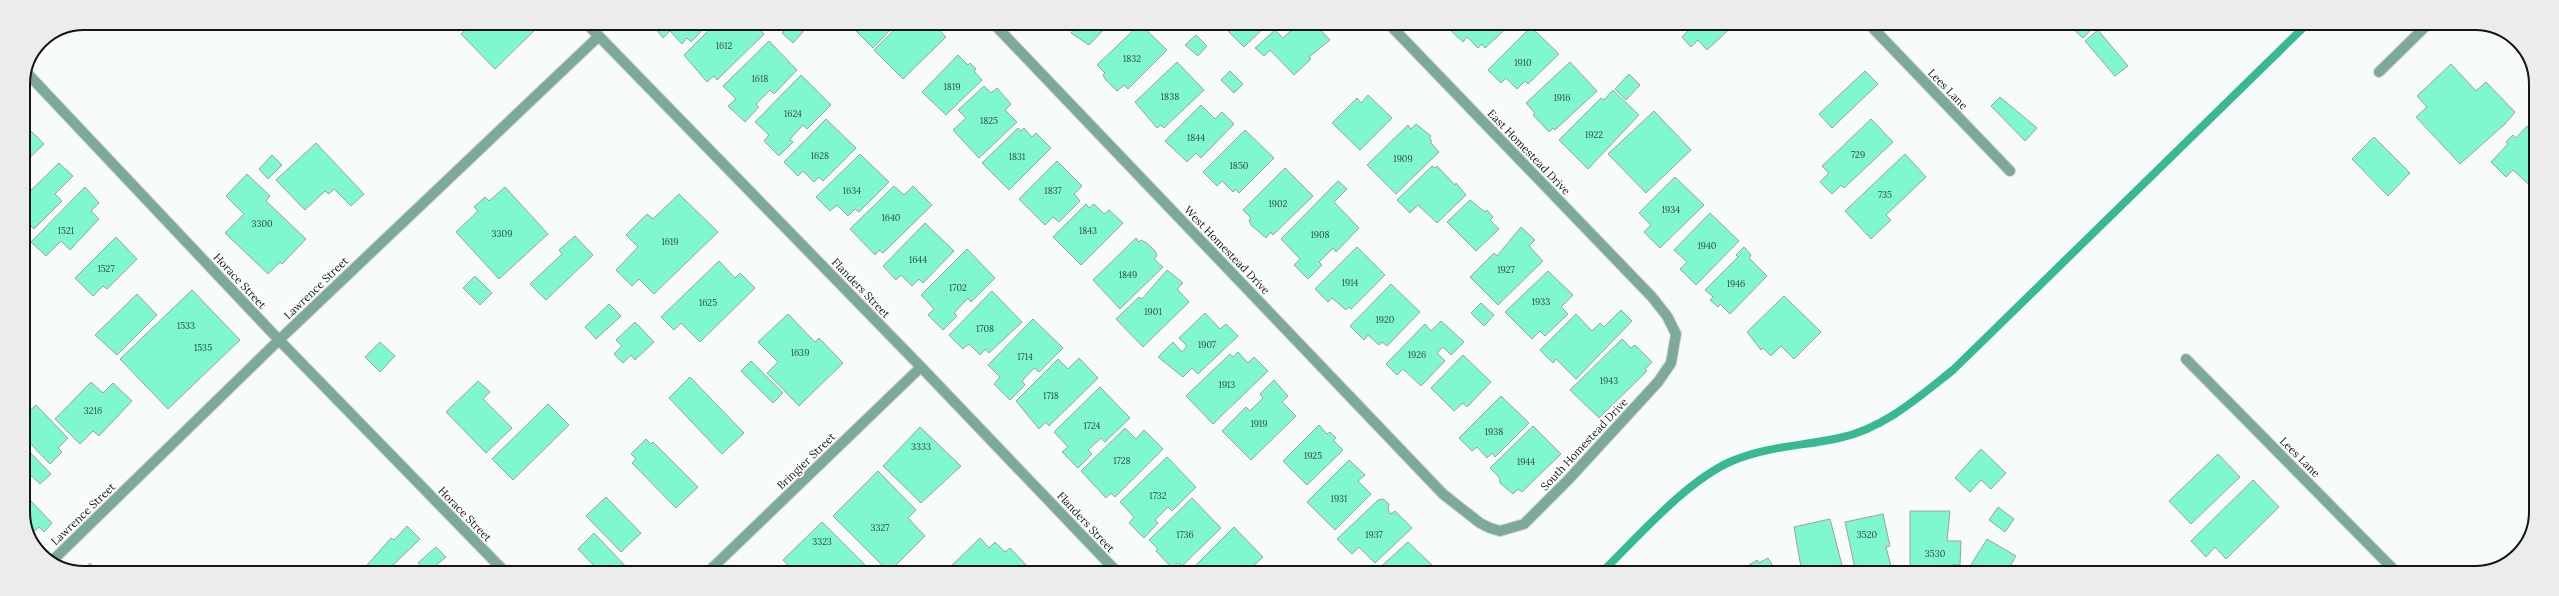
<svg xmlns="http://www.w3.org/2000/svg" width="2559" height="596" font-family="Lora,serif">
<style>
.lines{fill:none;stroke-linecap:round;stroke-linejoin:round}
.stream{stroke:#39b993;stroke-width:8}
.building{fill:#7ff7cf;stroke:#9ea2a0}
.street-casing{stroke:#d3d6d5;stroke-width:12}
.street{stroke:#7ca998;stroke-width:10}
.labels{text-anchor:middle;dominant-baseline:central;stroke-width:3.5;stroke-linejoin:round;paint-order:stroke}
.number-label{font-size:9px;fill:#2f4e44}
.street-label{font-size:11px;fill:#141615;stroke:#fff}
.rim{fill:none;stroke:#141615;stroke-width:2}
</style>
<rect width="100%" height="100%" fill="#f7fbf9"/>
<g class="lines">
<path class="stream" d="M 1601,573 C 1637,538 1687,480 1732,461 C 1767,446 1803,446 1839,438 C 1883,429 1919,397 1953,370 L 2307,24"/>
</g>
<path class="building" d="M 290,23 L 301,23 L 295,29 Z
M 427,23 L 443,23 L 436,31 Z
M 473,23 L 534,23 L 538,27 L 495,69 L 461,34 Z
M 651,23 L 709,23 L 691,42 L 687,38 L 682,44 L 670,31 L 663,38 Z
M 716,23 L 754,23 L 764,34 L 717,80 L 714,76 L 707,82 L 684,55 Z
M 791,23 L 794,23 L 803,32 L 793,43 L 782,33 Z
M 848,23 L 897,23 L 873,48 Z
M 901,23 L 922,23 L 926,28 L 933,23 L 946,37 L 903,79 L 874,50 Z
M 1068,23 L 1109,24 L 1089,45 L 1071,33 L 1074,29 Z
M 1140,24 L 1167,50 L 1128,89 L 1124,85 L 1117,91 L 1105,79 L 1103,75 L 1105,73 L 1097,65 Z
M 1221,24 L 1268,24 L 1244,47 Z
M 1298,24 L 1315,24 L 1330,40 L 1309,57 L 1311,59 L 1294,75 L 1270,50 L 1264,56 L 1255,48 L 1275,30 L 1283,38 Z
M 1455,24 L 1511,24 L 1485,48 L 1482,44 L 1478,48 L 1467,37 L 1463,42 L 1449,29 Z
M 1689,24 L 1735,24 L 1707,50 L 1698,40 L 1691,47 L 1682,37 L 1688,31 L 1684,28 Z
M 2075,24 L 2089,24 L 2093,28 L 2083,38 L 2072,28 Z
M 1531,27 L 1559,54 L 1528,84 L 1525,81 L 1517,89 L 1506,78 L 1501,83 L 1488,70 Z
M 2098,30 L 2128,66 L 2115,76 L 2085,41 Z
M 1196,35 L 1207,46 L 1198,56 L 1185,45 Z
M 769,41 L 797,70 L 774,94 L 770,90 L 756,104 L 759,107 L 745,122 L 728,106 L 736,99 L 723,86 Z
M 958,55 L 968,65 L 970,63 L 976,69 L 974,71 L 982,80 L 946,115 L 922,92 Z
M 1177,62 L 1204,90 L 1164,128 L 1161,125 L 1157,128 L 1135,102 Z
M 1570,62 L 1597,91 L 1555,130 L 1553,128 L 1549,132 L 1533,115 L 1535,113 L 1526,103 Z
M 2451,64 L 2476,91 L 2486,82 L 2515,112 L 2505,124 L 2460,164 L 2416,117 L 2427,107 L 2417,96 Z
M 1230,71 L 1243,84 L 1234,93 L 1221,80 Z
M 1865,71 L 1878,84 L 1832,128 L 1819,114 Z
M 1629,74 L 1640,85 L 1626,100 L 1615,89 Z
M 801,75 L 831,105 L 807,129 L 803,125 L 790,139 L 793,142 L 779,156 L 764,141 L 769,135 L 755,122 Z
M 984,86 L 991,93 L 997,88 L 1011,104 L 1005,110 L 1017,122 L 979,158 L 953,130 L 966,118 L 958,110 Z
M 1613,90 L 1639,115 L 1588,169 L 1559,140 L 1601,98 L 1604,100 Z
M 1368,95 L 1392,118 L 1360,150 L 1332,123 L 1357,98 L 1361,103 Z
M 2000,97 L 2037,128 L 2025,141 L 1991,106 Z
M 1201,105 L 1215,119 L 1222,112 L 1234,124 L 1201,158 L 1196,153 L 1187,162 L 1165,141 Z
M 1654,111 L 1691,150 L 1646,193 L 1608,154 Z
M 826,119 L 856,148 L 823,181 L 819,177 L 814,182 L 803,171 L 798,176 L 784,162 Z
M 1871,119 L 1893,142 L 1844,188 L 1841,185 L 1832,194 L 1820,182 L 1829,173 L 1822,166 Z
M 23,123 L 44,144 L 23,164 Z
M 1416,124 L 1431,136 L 1429,138 L 1432,141 L 1430,142 L 1439,152 L 1396,194 L 1367,165 L 1408,125 L 1411,129 Z
M 2527,126 L 2536,134 L 2536,191 L 2513,170 L 2506,177 L 2491,162 L 2508,144 L 2506,142 L 2513,135 L 2516,138 Z
M 1018,128 L 1021,131 L 1024,128 L 1032,137 L 1036,133 L 1051,148 L 1009,190 L 982,163 Z
M 1245,130 L 1274,158 L 1239,193 L 1236,189 L 1233,192 L 1222,181 L 1217,186 L 1203,172 Z
M 2374,137 L 2410,173 L 2388,196 L 2352,159 Z
M 316,143 L 364,194 L 351,206 L 334,189 L 329,194 L 325,191 L 305,210 L 276,180 Z
M 860,154 L 889,182 L 859,212 L 855,209 L 848,216 L 837,205 L 830,211 L 816,197 Z
M 1905,154 L 1926,177 L 1886,215 L 1891,220 L 1871,239 L 1845,211 Z
M 272,155 L 282,165 L 268,179 L 259,169 Z
M 1057,161 L 1082,186 L 1074,194 L 1080,201 L 1059,222 L 1053,217 L 1045,225 L 1019,199 Z
M 59,163 L 73,176 L 55,194 L 62,201 L 34,229 L 23,218 L 23,198 Z
M 1432,166 L 1435,168 L 1437,166 L 1455,185 L 1456,183 L 1466,195 L 1437,223 L 1418,205 L 1410,213 L 1397,200 Z
M 1285,168 L 1313,196 L 1273,235 L 1271,232 L 1266,238 L 1251,225 L 1249,220 L 1251,218 L 1243,210 Z
M 247,174 L 270,196 L 266,201 L 306,239 L 282,264 L 280,262 L 268,274 L 225,233 L 244,214 L 226,196 Z
M 1675,177 L 1704,205 L 1660,248 L 1644,232 L 1651,225 L 1639,213 Z
M 1338,181 L 1347,189 L 1334,202 L 1359,228 L 1336,252 L 1333,248 L 1319,262 L 1322,265 L 1308,279 L 1294,265 L 1300,259 L 1281,239 Z
M 894,186 L 904,195 L 913,186 L 932,205 L 883,253 L 879,250 L 875,255 L 850,229 Z
M 85,187 L 99,203 L 91,211 L 99,219 L 70,250 L 61,241 L 46,256 L 31,242 Z
M 505,187 L 548,234 L 499,279 L 456,232 L 478,211 L 474,207 L 485,197 L 489,201 Z
M 679,194 L 718,232 L 654,294 L 639,279 L 632,286 L 616,270 L 638,247 L 626,235 L 647,214 L 653,219 Z
M 1470,200 L 1485,212 L 1487,210 L 1493,217 L 1490,220 L 1499,229 L 1476,251 L 1447,222 Z
M 1086,204 L 1089,208 L 1094,204 L 1104,214 L 1109,210 L 1123,223 L 1081,265 L 1053,237 Z
M 1710,213 L 1739,241 L 1696,285 L 1680,269 L 1687,262 L 1674,250 Z
M 925,223 L 954,251 L 923,283 L 919,279 L 912,286 L 901,275 L 896,280 L 883,266 Z
M 1521,227 L 1535,240 L 1529,246 L 1543,261 L 1498,305 L 1470,277 L 1494,253 L 1497,256 Z
M 575,236 L 593,255 L 546,300 L 530,284 L 562,254 L 559,250 Z
M 116,237 L 137,259 L 107,289 L 103,286 L 93,296 L 75,278 Z
M 1136,238 L 1139,242 L 1141,240 L 1147,243 L 1155,251 L 1157,256 L 1154,259 L 1163,267 L 1120,309 L 1093,280 Z
M 1357,247 L 1385,275 L 1351,309 L 1349,307 L 1346,310 L 1332,298 L 1328,302 L 1315,289 Z
M 1744,247 L 1751,255 L 1749,258 L 1767,276 L 1730,314 L 1720,304 L 1718,307 L 1710,300 L 1713,297 L 1705,290 L 1738,257 L 1736,255 Z
M 967,249 L 995,278 L 971,302 L 968,298 L 954,313 L 957,316 L 943,330 L 928,315 L 934,309 L 921,295 Z
M 719,261 L 735,278 L 740,273 L 755,288 L 700,342 L 681,323 L 674,330 L 661,317 Z
M 1167,270 L 1183,283 L 1177,289 L 1189,302 L 1143,347 L 1116,319 L 1139,297 L 1142,299 Z
M 1548,271 L 1573,295 L 1561,307 L 1568,314 L 1545,336 L 1540,331 L 1532,339 L 1505,312 Z
M 475,276 L 492,293 L 480,305 L 463,288 Z
M 1391,284 L 1420,312 L 1387,346 L 1382,342 L 1379,345 L 1368,335 L 1364,340 L 1350,326 Z
M 192,290 L 240,340 L 168,409 L 120,359 Z
M 992,291 L 1022,322 L 989,353 L 985,349 L 980,355 L 969,344 L 963,349 L 949,335 Z
M 137,294 L 157,315 L 117,355 L 95,335 Z
M 1784,296 L 1821,332 L 1794,359 L 1781,346 L 1771,356 L 1763,348 L 1761,350 L 1747,332 Z
M 1481,303 L 1494,315 L 1484,326 L 1471,313 Z
M 609,304 L 621,316 L 596,339 L 585,327 Z
M 1621,310 L 1632,321 L 1576,379 L 1556,359 L 1553,363 L 1540,350 L 1576,314 L 1592,331 L 1600,323 L 1604,327 Z
M 1205,313 L 1220,329 L 1226,324 L 1238,336 L 1198,374 L 1192,368 L 1183,377 L 1158,357 L 1173,342 L 1182,352 L 1187,346 L 1179,338 Z
M 788,314 L 815,342 L 819,338 L 843,363 L 799,406 L 767,373 L 778,362 L 758,342 Z
M 1033,319 L 1063,348 L 1039,372 L 1034,368 L 1022,381 L 1025,385 L 1010,400 L 994,384 L 1000,377 L 988,365 Z
M 1441,321 L 1464,342 L 1451,355 L 1443,347 L 1437,353 L 1445,361 L 1421,386 L 1403,369 L 1397,375 L 1386,364 L 1425,324 L 1431,331 Z
M 635,322 L 654,342 L 635,360 L 631,355 L 623,363 L 614,354 L 622,346 L 616,340 Z
M 1622,339 L 1631,348 L 1635,345 L 1652,362 L 1645,369 L 1647,371 L 1599,418 L 1570,390 Z
M 380,342 L 395,356 L 380,372 L 365,357 Z
M 1238,352 L 1248,363 L 1254,357 L 1268,371 L 1213,424 L 1186,396 L 1230,354 L 1233,357 Z
M 1463,355 L 1491,382 L 1467,407 L 1463,403 L 1454,411 L 1431,388 Z
M 1079,358 L 1098,378 L 1049,426 L 1046,422 L 1039,429 L 1016,401 L 1058,359 L 1068,369 Z
M 751,361 L 783,393 L 773,403 L 741,371 Z
M 690,377 L 744,433 L 722,454 L 669,398 Z
M 1274,380 L 1288,396 L 1282,402 L 1296,416 L 1251,460 L 1222,431 L 1246,407 L 1250,411 L 1263,398 L 1260,394 Z
M 478,381 L 490,392 L 483,399 L 512,428 L 486,453 L 446,412 Z
M 91,382 L 103,393 L 113,383 L 132,401 L 99,436 L 93,431 L 80,444 L 55,419 Z
M 1100,387 L 1130,418 L 1105,442 L 1101,438 L 1088,450 L 1092,454 L 1078,468 L 1062,452 L 1068,447 L 1054,432 Z
M 1501,396 L 1529,423 L 1495,457 L 1492,453 L 1487,458 L 1477,447 L 1472,451 L 1459,438 Z
M 548,404 L 569,425 L 513,480 L 492,459 Z
M 36,405 L 68,438 L 58,448 L 62,452 L 50,464 L 23,436 L 23,413 L 25,415 Z
M 1319,425 L 1327,434 L 1330,432 L 1336,438 L 1333,440 L 1343,450 L 1307,485 L 1283,461 Z
M 1533,426 L 1561,454 L 1522,492 L 1518,489 L 1513,494 L 1500,483 L 1499,477 L 1490,468 Z
M 920,427 L 961,466 L 921,503 L 883,466 Z
M 1125,428 L 1136,439 L 1144,430 L 1163,449 L 1115,497 L 1111,493 L 1106,498 L 1081,471 Z
M 646,439 L 651,444 L 653,442 L 698,487 L 676,508 L 632,463 L 636,459 L 631,454 Z
M 23,445 L 51,474 L 40,484 L 32,476 L 23,484 Z
M 1981,449 L 2006,473 L 1991,489 L 1981,480 L 1970,492 L 1955,478 Z
M 2218,454 L 2240,477 L 2191,524 L 2169,501 Z
M 1167,457 L 1196,487 L 1172,511 L 1168,507 L 1155,520 L 1158,523 L 1144,538 L 1129,523 L 1134,517 L 1120,502 Z
M 1349,460 L 1365,475 L 1358,481 L 1371,494 L 1335,530 L 1307,502 Z
M 878,471 L 916,510 L 908,518 L 925,536 L 889,572 L 833,516 Z
M 2253,480 L 2279,507 L 2226,559 L 2215,547 L 2206,557 L 2191,541 Z
M 606,497 L 641,533 L 621,552 L 586,516 Z
M 1192,498 L 1221,528 L 1182,566 L 1178,563 L 1172,568 L 1156,551 L 1158,549 L 1149,540 Z
M 1383,499 L 1389,504 L 1388,510 L 1391,514 L 1395,511 L 1412,528 L 1375,563 L 1359,547 L 1352,554 L 1337,539 L 1378,500 Z
M 30,500 L 52,523 L 44,532 L 39,527 L 30,535 L 23,520 L 23,506 Z
M 1998,507 L 2014,519 L 2005,532 L 1989,520 Z
M 1910,511 L 1950,511 L 1947,541 L 1961,541 L 1960,565 L 1951,565 L 1951,573 L 1910,573 Z
M 1883,514 L 1890,546 L 1886,547 L 1891,566 L 1894,565 L 1896,573 L 1856,573 L 1845,522 Z
M 1830,519 L 1844,573 L 1802,573 L 1794,527 Z
M 822,522 L 872,572 L 795,572 L 783,560 Z
M 407,526 L 420,539 L 386,572 L 361,572 L 391,538 L 394,540 Z
M 1234,527 L 1263,557 L 1247,572 L 1189,572 Z
M 594,533 L 631,572 L 600,572 L 578,549 Z
M 980,538 L 989,548 L 995,542 L 1005,552 L 1010,548 L 1032,571 L 945,572 Z
M 1987,539 L 2016,556 L 2006,573 L 1966,573 Z
M 1408,542 L 1435,568 L 1430,572 L 1375,572 Z
M 436,547 L 446,557 L 433,568 L 437,572 L 427,572 L 418,563 Z
M 1768,558 L 1777,573 L 1744,573 L 1748,570 L 1746,567 L 1757,560 L 1759,563 Z
M 90,563 L 98,572 L 81,572 Z
M 1454,567 L 1459,572 L 1449,572 Z"/>
<g class="lines">
<g class="street-casing">
<path id="street" d="M 586,23 L 921,367 L 1117,572
M 993,23 L 1443,494 L 1480,523 L 1490,528 L 1500,531 L 1524,524 L 1568,480 L 1658,382 L 1671,363 L 1676,334 L 1667,316 L 1652,297 L 1389,24
M 1869,24 L 2010,171
M 2379,72 L 2428,24
M 27,73 L 279,340 L 505,572
M 2186,359 L 2397,573
M 52,561 L 279,340 L 599,36
M 708,572 L 921,367"/>
</g>
<use href="#street" class="street"/>
</g>
<g class="labels">
<g class="number-label">
<text x="724" y="45">1612</text>
<text x="1132" y="58">1832</text>
<text x="1523" y="62">1910</text>
<text x="760" y="78">1618</text>
<text x="952" y="86">1819</text>
<text x="1170" y="96">1838</text>
<text x="1562" y="97">1916</text>
<text x="793" y="113">1624</text>
<text x="989" y="120">1825</text>
<text x="1594" y="134">1922</text>
<text x="1196" y="137">1844</text>
<text x="1858" y="154">729</text>
<text x="820" y="155">1628</text>
<text x="1017" y="156">1831</text>
<text x="1403" y="158">1909</text>
<text x="1239" y="165">1850</text>
<text x="852" y="190">1634</text>
<text x="1053" y="190">1837</text>
<text x="1885" y="194">735</text>
<text x="1278" y="203">1902</text>
<text x="1671" y="209">1934</text>
<text x="891" y="217">1640</text>
<text x="262" y="223">3300</text>
<text x="66" y="230">1521</text>
<text x="1088" y="230">1843</text>
<text x="502" y="233">3309</text>
<text x="1320" y="234">1908</text>
<text x="670" y="241">1619</text>
<text x="1707" y="245">1940</text>
<text x="918" y="259">1644</text>
<text x="106" y="268">1527</text>
<text x="1506" y="269">1927</text>
<text x="1128" y="274">1849</text>
<text x="1350" y="282">1914</text>
<text x="1736" y="283">1946</text>
<text x="958" y="287">1702</text>
<text x="1541" y="301">1933</text>
<text x="708" y="302">1625</text>
<text x="1153" y="311">1901</text>
<text x="1385" y="319">1920</text>
<text x="186" y="325">1533</text>
<text x="985" y="328">1708</text>
<text x="1207" y="344">1907</text>
<text x="203" y="347">1535</text>
<text x="800" y="352">1639</text>
<text x="1417" y="354">1926</text>
<text x="1025" y="356">1714</text>
<text x="1609" y="380">1943</text>
<text x="1227" y="384">1913</text>
<text x="1051" y="395">1718</text>
<text x="93" y="410">3216</text>
<text x="1259" y="423">1919</text>
<text x="1092" y="425">1724</text>
<text x="1494" y="431">1938</text>
<text x="921" y="446">3333</text>
<text x="1313" y="455">1925</text>
<text x="1122" y="460">1728</text>
<text x="1526" y="461">1944</text>
<text x="1158" y="495">1732</text>
<text x="1339" y="498">1931</text>
<text x="880" y="527">3327</text>
<text x="1185" y="534">1736</text>
<text x="1374" y="534">1937</text>
<text x="1867" y="534">3520</text>
<text x="822" y="541">3323</text>
<text x="1935" y="553">3530</text>
</g>
<g class="street-label">
<text transform="translate(1948 89) rotate(46)">Lees Lane</text>
<text transform="translate(1529 152) rotate(46)">East Homestead Drive</text>
<text transform="translate(1227 250) rotate(46)">West Homestead Drive</text>
<text transform="translate(240 281) rotate(47)">Horace Street</text>
<text transform="translate(316 288) rotate(-44)">Lawrence Street</text>
<text transform="translate(861 288) rotate(46)">Flanders Street</text>
<text transform="translate(1584 444) rotate(-47)">South Homestead Drive</text>
<text transform="translate(2300 457) rotate(45)">Lees Lane</text>
<text transform="translate(806 461) rotate(-44)">Bringier Street</text>
<text transform="translate(83 514) rotate(-44)">Lawrence Street</text>
<text transform="translate(465 514) rotate(46)">Horace Street</text>
<text transform="translate(1086 522) rotate(47)">Flanders Street</text>
</g>
</g>
<path d="M0 0H2559V596H0ZM84 30H2475A54 54 0 0 1 2529 84V512A54 54 0 0 1 2475 566H84A54 54 0 0 1 30 512V84A54 54 0 0 1 84 30Z" fill="#ececec" fill-rule="evenodd"/>
<path class="rim" d="M84 30H2475A54 54 0 0 1 2529 84V512A54 54 0 0 1 2475 566H84A54 54 0 0 1 30 512V84A54 54 0 0 1 84 30Z"/>
</svg>
